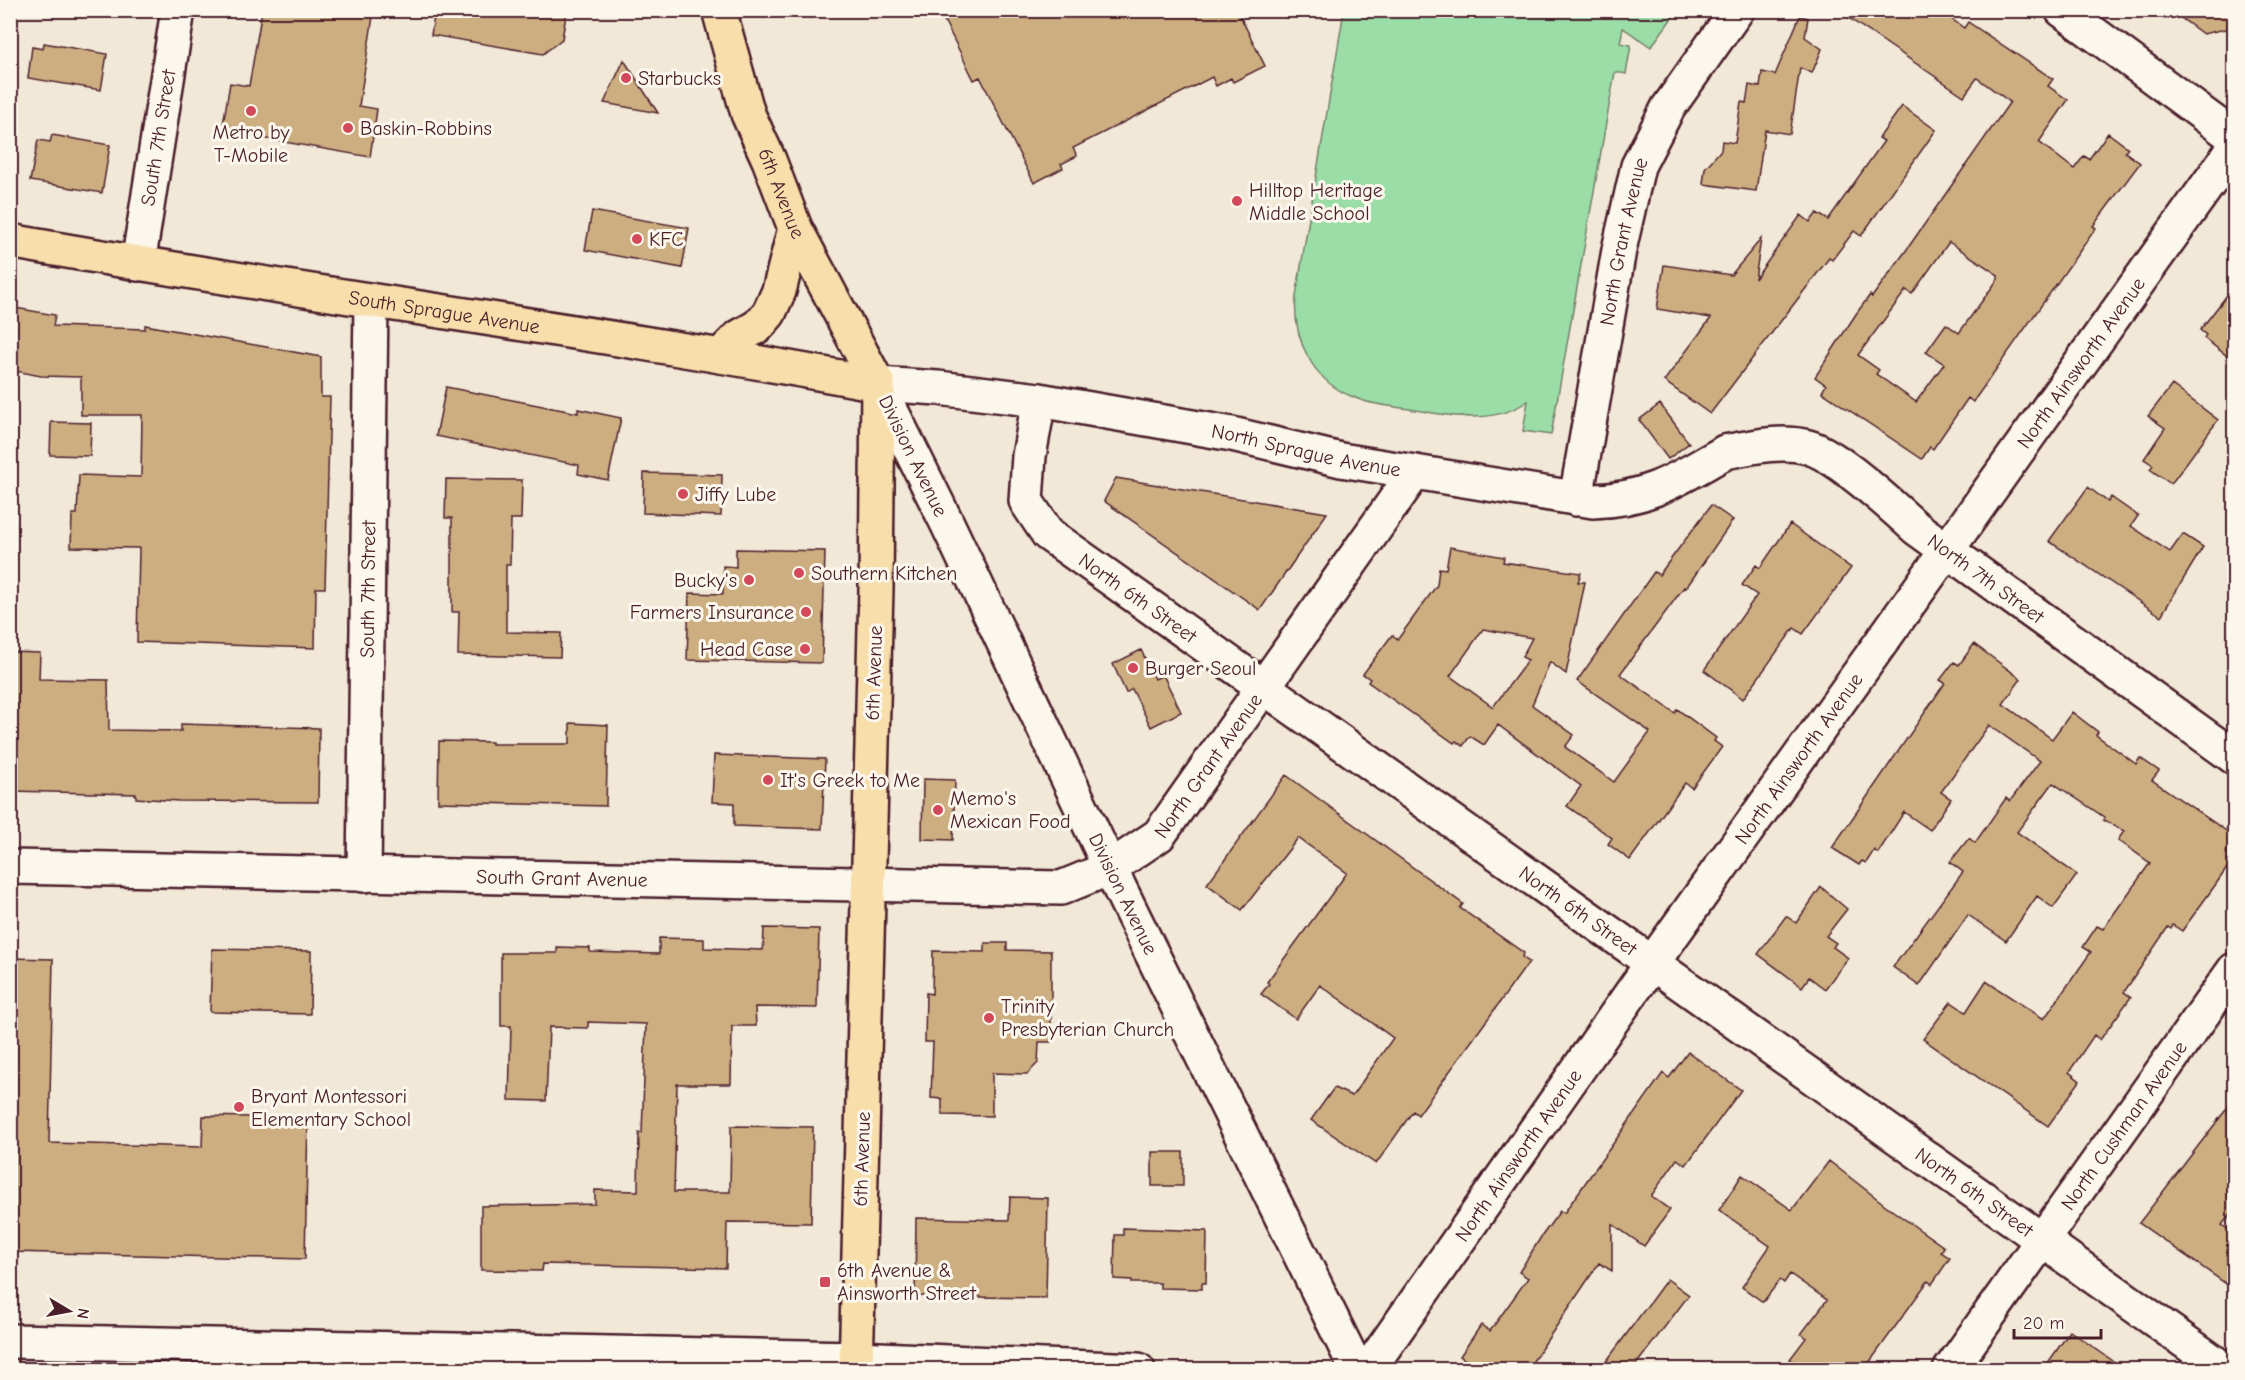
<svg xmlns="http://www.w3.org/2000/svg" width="2245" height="1380" font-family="'Comic Neue',sans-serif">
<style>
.green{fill:#9bdda7;stroke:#727e69;stroke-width:1.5}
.building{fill:#cdae81;stroke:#4a1f2b;stroke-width:1.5;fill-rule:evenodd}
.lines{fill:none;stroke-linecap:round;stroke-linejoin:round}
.street-casing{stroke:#4a1f2b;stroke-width:38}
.secondary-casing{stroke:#4a1f2b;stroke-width:38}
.primary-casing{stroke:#4a1f2b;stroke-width:38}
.street{stroke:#fbf7ec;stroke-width:33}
.secondary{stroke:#fbf7ec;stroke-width:33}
.primary{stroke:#f8deab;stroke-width:33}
.poi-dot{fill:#d1495b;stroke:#fbf7ec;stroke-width:2}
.labels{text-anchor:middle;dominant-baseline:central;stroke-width:6;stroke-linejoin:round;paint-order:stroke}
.poi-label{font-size:20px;fill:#4a1f2b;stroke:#fbf7ec;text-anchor:start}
.street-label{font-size:20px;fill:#4a1f2b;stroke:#fbf7ec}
</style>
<rect width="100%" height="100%" fill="#f2e8d7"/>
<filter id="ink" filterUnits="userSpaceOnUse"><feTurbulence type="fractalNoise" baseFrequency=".0167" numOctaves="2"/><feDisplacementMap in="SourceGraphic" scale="12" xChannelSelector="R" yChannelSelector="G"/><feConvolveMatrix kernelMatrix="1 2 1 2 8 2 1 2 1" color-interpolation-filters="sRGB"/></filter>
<g filter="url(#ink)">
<path class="green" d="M 1344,11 L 1677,11 L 1651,47 L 1623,28 L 1620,43 L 1631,45 L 1626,74 L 1615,72 L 1551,435 L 1523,431 L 1528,401 C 1494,424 1458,417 1421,411 C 1399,407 1374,406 1353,397 C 1312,381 1292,338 1296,296 Z"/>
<path class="building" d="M 262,10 L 374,10 L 359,106 L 377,109 L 370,157 L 222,131 L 230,83 L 249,86 Z
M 435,10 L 567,10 L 562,39 L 543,54 L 431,35 Z
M 939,10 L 1237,10 L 1265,66 L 1233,82 L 1231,78 L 1216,86 L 1212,77 L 1073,148 L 1077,156 L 1061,164 L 1063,168 L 1034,183 L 980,77 L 974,80 Z
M 1837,10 L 1939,10 L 1964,28 L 1968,22 L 2053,79 L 2048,86 L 2068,100 L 2039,142 L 2074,169 L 2084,156 L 2089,159 L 2108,133 L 2128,148 L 2125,152 L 2140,163 L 2093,226 L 2096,228 L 1973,402 L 1968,398 L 1933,449 L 1930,447 L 1922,459 L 1822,392 L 1826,385 L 1815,377 L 1856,314 L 1870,295 L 1872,297 L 1905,252 L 2010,102 L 1977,78 L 1964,96 ZM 1949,242 L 1998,275 L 1998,279 L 1959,333 L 1946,324 L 1926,352 L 1944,364 L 1916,402 L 1876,374 L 1879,370 L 1858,355 L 1906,290 L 1912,294 Z
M 2170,10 L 2235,10 L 2235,27 L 2203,34 Z
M 1800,16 L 1808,18 L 1805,37 L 1822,49 L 1812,73 L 1800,68 L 1790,134 L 1765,130 L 1756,191 L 1703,184 L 1705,168 L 1721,150 L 1722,141 L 1735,143 L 1741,102 L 1746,103 L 1749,85 L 1760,87 L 1762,72 L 1775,75 Z
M 44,43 L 107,54 L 101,90 L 28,78 L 32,47 L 43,49 Z
M 624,60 L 658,113 L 604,103 Z
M 1902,106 L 1936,130 L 1861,236 L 1854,231 L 1832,260 L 1829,258 L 1710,414 L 1664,381 L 1711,318 L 1657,309 L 1664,265 L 1731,275 L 1761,239 L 1755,279 L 1801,215 L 1810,222 L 1817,213 L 1828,220 L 1884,141 L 1879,138 Z
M 52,135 L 110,145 L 102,193 L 30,181 L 38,140 L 50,142 Z
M 592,211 L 689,228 L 682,268 L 585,250 Z
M 2235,285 L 2235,362 L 2204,338 L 2206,335 L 2200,330 Z
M 10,307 L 55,315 L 53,326 L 145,329 L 145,325 L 321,357 L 321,397 L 330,397 L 325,588 L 316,588 L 315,648 L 137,642 L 139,548 L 71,547 L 72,514 L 77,514 L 79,475 L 141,477 L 142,415 L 81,415 L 81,377 L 41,376 L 10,370 Z
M 2172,385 L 2218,420 L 2171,484 L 2150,469 L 2153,465 L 2144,459 L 2165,428 L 2148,416 Z
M 446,387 L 578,413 L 578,409 L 621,418 L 608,480 L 578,474 L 579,465 L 436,436 Z
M 1660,404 L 1689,443 L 1668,459 L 1639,420 Z
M 51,422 L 91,423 L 90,456 L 50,455 Z
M 644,473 L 722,475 L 721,516 L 643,513 Z
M 1116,478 L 1327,513 L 1260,610 L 1104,501 Z
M 446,479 L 522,480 L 521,519 L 511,519 L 510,565 L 506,565 L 506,632 L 561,633 L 560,657 L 458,655 L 459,612 L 452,612 L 452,518 L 445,518 Z
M 2088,487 L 2108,502 L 2111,497 L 2138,516 L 2131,526 L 2170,552 L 2183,534 L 2203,547 L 2161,616 L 2049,541 Z
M 1711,505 L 1733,520 L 1686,588 L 1684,587 L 1620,674 L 1675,713 L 1677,709 L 1716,738 L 1714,741 L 1722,747 L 1692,788 L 1685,783 L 1630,860 L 1608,844 L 1612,838 L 1567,806 L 1581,786 L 1498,725 L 1484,745 L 1470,736 L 1463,746 L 1456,741 L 1454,743 L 1368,682 L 1370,679 L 1363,674 L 1392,635 L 1398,639 L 1437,585 L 1439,568 L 1446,569 L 1450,547 L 1504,557 L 1503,562 L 1581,573 L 1578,582 L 1585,582 L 1566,674 L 1550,662 L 1532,705 L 1574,735 L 1565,747 L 1614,782 L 1650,732 L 1577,681 L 1654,572 L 1659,575 ZM 1483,629 L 1532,638 L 1522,657 L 1528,660 L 1493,707 L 1450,676 Z
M 1790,524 L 1851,568 L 1803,634 L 1794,628 L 1743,699 L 1704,670 L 1757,595 L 1742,585 L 1756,565 L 1760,568 Z
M 736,549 L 825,551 L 822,663 L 687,660 L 689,593 L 723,594 L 723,566 L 736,567 Z
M 1974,644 L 2021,679 L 2003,704 L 2052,739 L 2072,712 L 2098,732 L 2096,735 L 2136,764 L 2140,758 L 2159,771 L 2152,780 L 2235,837 L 2226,853 L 2234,858 L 2216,884 L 2182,931 L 2173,925 L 2171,929 L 2168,927 L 2124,992 L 2131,997 L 2100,1040 L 2094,1035 L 2069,1072 L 2080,1081 L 2048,1126 L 1923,1039 L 1951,1002 L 1966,1012 L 1986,981 L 2044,1019 L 2091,952 L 2083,947 L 2097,926 L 2103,929 L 2150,863 L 2118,840 L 2124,831 L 2103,820 L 2104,817 L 2053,783 L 2017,832 L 2077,875 L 2053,908 L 2037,896 L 2006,941 L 1968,915 L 1919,986 L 1893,967 L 1963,872 L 1950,862 L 1969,838 L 1975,843 L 2006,798 L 2010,801 L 2040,761 L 1989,725 L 1941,792 L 1951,799 L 1930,830 L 1904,812 L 1878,853 L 1874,850 L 1866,863 L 1862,861 L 1859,865 L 1832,848 L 1945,683 L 1940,680 L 1954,662 L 1959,665 Z
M 1141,650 L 1155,679 L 1163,675 L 1181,712 L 1151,727 L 1132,689 L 1126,693 L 1113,664 Z
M 10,652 L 40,653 L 39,679 L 108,680 L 109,730 L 181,731 L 181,724 L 319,728 L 318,802 L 179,801 L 136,798 L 136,794 L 10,791 Z
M 570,723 L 608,725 L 606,806 L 438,802 L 439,741 L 492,742 L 492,744 L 570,744 Z
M 714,755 L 825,759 L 822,829 L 734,826 L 734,803 L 712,802 Z
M 1286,775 L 1463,904 L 1460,908 L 1524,953 L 1522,957 L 1529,962 L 1418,1115 L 1413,1111 L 1376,1164 L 1311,1120 L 1334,1088 L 1352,1096 L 1393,1038 L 1320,985 L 1296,1019 L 1261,994 L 1269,984 L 1267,982 L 1347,873 L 1298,838 L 1242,910 L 1207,884 Z
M 923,779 L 955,780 L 953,840 L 922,839 Z
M 1821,887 L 1847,909 L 1826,936 L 1836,943 L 1833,947 L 1848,958 L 1825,989 L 1809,977 L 1802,987 L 1758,954 L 1786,916 L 1796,923 Z
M 764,928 L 819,929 L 817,1008 L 755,1007 L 756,1026 L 732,1026 L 731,1084 L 677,1084 L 674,1192 L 730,1192 L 731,1126 L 813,1127 L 811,1223 L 727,1222 L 726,1268 L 543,1264 L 542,1271 L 481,1270 L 481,1206 L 595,1204 L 595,1190 L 638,1191 L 639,1133 L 642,1133 L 646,1024 L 588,1022 L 588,1028 L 549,1027 L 546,1101 L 509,1100 L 511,1026 L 501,1026 L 501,953 L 557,953 L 557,947 L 590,948 L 590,952 L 659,954 L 659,938 L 704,939 L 704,948 L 763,950 Z
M 985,943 L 1007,943 L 1007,950 L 1051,951 L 1051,1042 L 1039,1042 L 1038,1063 L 1027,1074 L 992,1073 L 992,1116 L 942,1115 L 942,1099 L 931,1098 L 933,1042 L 925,1042 L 926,993 L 932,994 L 933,951 L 985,952 Z
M 212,949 L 311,951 L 310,1014 L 210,1012 Z
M 10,958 L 53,959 L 49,1143 L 202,1147 L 203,1116 L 308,1118 L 305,1259 L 10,1252 Z
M 1688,1052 L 1741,1090 L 1686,1165 L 1677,1159 L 1651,1196 L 1670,1210 L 1644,1246 L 1612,1224 L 1612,1271 L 1599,1263 L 1527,1370 L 1479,1370 L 1460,1356 L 1481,1325 L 1490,1331 L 1528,1278 L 1519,1272 L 1541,1237 L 1560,1211 L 1564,1213 L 1663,1073 L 1669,1078 Z
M 2235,1098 L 2235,1208 L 2222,1225 L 2235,1234 L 2235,1290 L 2139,1223 Z
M 1152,1152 L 1183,1152 L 1183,1186 L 1152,1186 Z
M 1829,1161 L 1893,1211 L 1944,1247 L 1941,1252 L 1950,1258 L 1932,1284 L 1928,1281 L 1864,1370 L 1805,1370 L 1790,1359 L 1806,1338 L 1801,1334 L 1827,1300 L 1790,1274 L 1784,1283 L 1780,1280 L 1763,1302 L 1742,1287 L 1770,1246 L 1719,1210 L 1742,1175 L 1792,1210 Z
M 1010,1197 L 1048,1198 L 1046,1298 L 915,1296 L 916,1218 L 1009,1220 Z
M 1123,1228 L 1207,1231 L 1206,1283 L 1202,1283 L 1202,1289 L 1160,1288 L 1160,1283 L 1132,1283 L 1132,1280 L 1114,1279 L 1115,1235 L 1123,1235 Z
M 1667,1279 L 1689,1295 L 1632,1370 L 1600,1370 Z
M 2070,1331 L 2126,1370 L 2043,1370 Z"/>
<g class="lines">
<g class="street-casing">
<g id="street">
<path d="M 2062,10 L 2234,137"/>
<path id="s1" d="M 138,264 L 178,10"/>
<path id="s2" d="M 1039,400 L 1029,456 L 1026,501 L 1048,534 L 2225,1370"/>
<path id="s3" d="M 1725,452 C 1751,447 1781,440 1808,447 C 1836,454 1893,507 1916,528 L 2234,757"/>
<path id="s4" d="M 1576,499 L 1619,250 L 1638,166 L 1668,108 L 1737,10"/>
<path id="s5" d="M 10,867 L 1061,888 L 1110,868 L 1159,835 L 1415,472"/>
<path id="s6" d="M 364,875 L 371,302"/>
<path d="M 10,1341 L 856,1358 L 1138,1370"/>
<path id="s7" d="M 1368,1370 L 1653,962 L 2234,148"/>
<path id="s8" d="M 1950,1370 L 2234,970"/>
</g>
</g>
<g class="secondary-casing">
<g id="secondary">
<path id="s9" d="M 1357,1370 L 1120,889 L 948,525 L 878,384 L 938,388 L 1039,400 L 1232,434 L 1341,460 L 1593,501 C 1647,500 1680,478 1725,452"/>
</g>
</g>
<g class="primary-casing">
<g id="primary">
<path id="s10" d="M 719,10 L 748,114 L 769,160 L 795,228 L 878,384 L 876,588 L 856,1370"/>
<path id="s11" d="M 10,241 C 299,293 590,330 878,384"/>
<path d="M 720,356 L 739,337 L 758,326 L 769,313 L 779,291 L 795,228"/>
</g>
</g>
<use href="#street" class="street"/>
<use href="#secondary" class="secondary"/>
<use href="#primary" class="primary"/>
</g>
</g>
<g class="poi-dot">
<circle cx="626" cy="78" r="6"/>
<circle cx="251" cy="111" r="6"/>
<circle cx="348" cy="128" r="6"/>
<circle cx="1237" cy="201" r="6"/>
<circle cx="637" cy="239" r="6"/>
<circle cx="683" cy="494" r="6"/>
<circle cx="799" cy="573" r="6"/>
<circle cx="749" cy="580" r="6"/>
<circle cx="806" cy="612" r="6"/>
<circle cx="805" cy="649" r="6"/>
<circle cx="1133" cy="668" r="6"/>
<circle cx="768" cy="780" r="6"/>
<circle cx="938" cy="810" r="6"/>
<circle cx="989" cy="1018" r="6"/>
<circle cx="239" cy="1107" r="6"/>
<rect x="819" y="1276" width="12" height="12" rx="3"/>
</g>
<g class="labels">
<g class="poi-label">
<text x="638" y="78">Starbucks</text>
<text x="360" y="128">Baskin-Robbins</text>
<text x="251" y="132" text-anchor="middle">Metro by<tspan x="251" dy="23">T-Mobile</tspan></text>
<text x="1249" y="190">Hilltop Heritage<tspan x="1249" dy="23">Middle School</tspan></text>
<text x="649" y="239">KFC</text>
<text x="695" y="494">Jiffy Lube</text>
<text x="811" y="573">Southern Kitchen</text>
<text x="737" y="580" text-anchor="end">Bucky's</text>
<text x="794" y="612" text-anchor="end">Farmers Insurance</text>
<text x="793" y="649" text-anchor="end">Head Case</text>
<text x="1145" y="668">Burger Seoul</text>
<text x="780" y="780">It's Greek to Me</text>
<text x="950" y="798">Memo's<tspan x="950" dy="23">Mexican Food</tspan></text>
<text x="1001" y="1006">Trinity<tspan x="1001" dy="23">Presbyterian Church</tspan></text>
<text x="251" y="1096">Bryant Montessori<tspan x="251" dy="23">Elementary School</tspan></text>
<text x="837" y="1270">6th Avenue &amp;<tspan x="837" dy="23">Ainsworth Street</tspan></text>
</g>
<g class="street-label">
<text stroke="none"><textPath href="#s1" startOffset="128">South 7th Street</textPath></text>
<text stroke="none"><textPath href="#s10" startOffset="194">6th Avenue</textPath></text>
<text stroke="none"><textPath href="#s4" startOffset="262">North Grant Avenue</textPath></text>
<text stroke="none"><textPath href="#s11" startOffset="440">South Sprague Avenue</textPath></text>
<text stroke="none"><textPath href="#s7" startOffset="1234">North Ainsworth Avenue</textPath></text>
<text stroke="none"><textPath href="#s9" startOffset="1530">North Sprague Avenue</textPath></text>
<text transform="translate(913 456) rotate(64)">Division Avenue</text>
<text stroke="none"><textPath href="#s3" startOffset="306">North 7th Street</textPath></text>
<text stroke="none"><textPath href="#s6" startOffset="286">South 7th Street</textPath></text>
<text stroke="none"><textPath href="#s2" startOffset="252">North 6th Street</textPath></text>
<text transform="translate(874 673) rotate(-88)">6th Avenue</text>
<text stroke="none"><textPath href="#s7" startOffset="748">North Ainsworth Avenue</textPath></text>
<text stroke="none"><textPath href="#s5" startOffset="1248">North Grant Avenue</textPath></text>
<text stroke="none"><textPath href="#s5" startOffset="552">South Grant Avenue</textPath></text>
<text transform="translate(1123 894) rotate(64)">Division Avenue</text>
<text stroke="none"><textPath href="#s2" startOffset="792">North 6th Street</textPath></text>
<text stroke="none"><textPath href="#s8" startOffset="300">North Cushman Avenue</textPath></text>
<text stroke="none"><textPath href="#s7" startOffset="262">North Ainsworth Avenue</textPath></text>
<text transform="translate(862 1159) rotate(-88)">6th Avenue</text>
<text stroke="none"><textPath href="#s2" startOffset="1278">North 6th Street</textPath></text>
</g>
</g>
<rect width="2245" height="1380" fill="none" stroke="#fbf7ec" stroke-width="36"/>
<rect x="18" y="18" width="2209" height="1344" fill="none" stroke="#4a1f2b" stroke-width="2" filter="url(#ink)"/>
<g transform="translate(69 1311) rotate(100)" stroke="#fbf7ec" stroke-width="4.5" paint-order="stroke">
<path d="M0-4.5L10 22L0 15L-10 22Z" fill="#4a1f2b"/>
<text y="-9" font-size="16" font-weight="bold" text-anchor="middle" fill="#4a1f2b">N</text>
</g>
<path d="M2014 1329v9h87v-9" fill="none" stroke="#4a1f2b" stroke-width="3"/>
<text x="2023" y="1329" font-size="18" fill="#4a1f2b" stroke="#fbf7ec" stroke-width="4.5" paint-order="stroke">20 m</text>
</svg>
